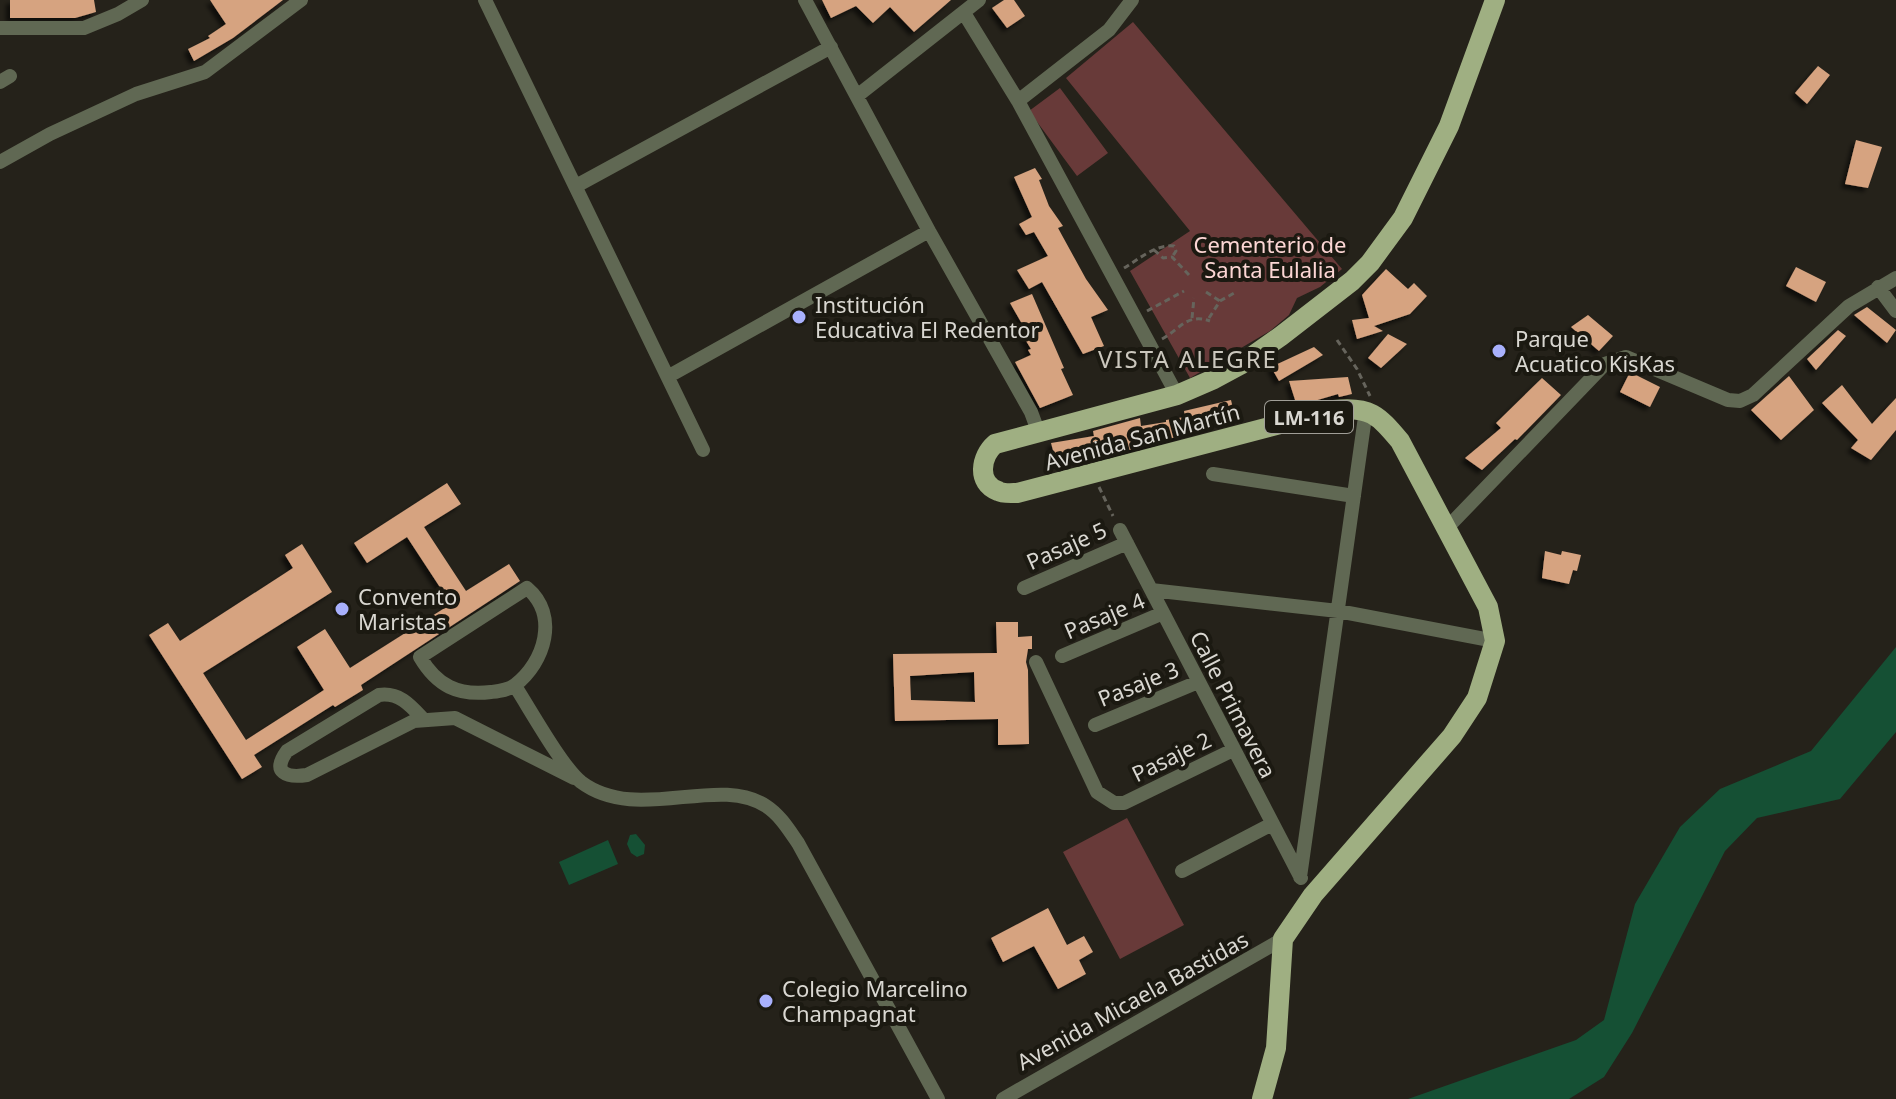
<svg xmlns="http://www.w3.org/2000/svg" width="1896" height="1099" font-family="'Noto Sans',sans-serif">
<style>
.green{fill:#683a39}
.water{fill:#155034}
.building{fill:#d6a380;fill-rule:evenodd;filter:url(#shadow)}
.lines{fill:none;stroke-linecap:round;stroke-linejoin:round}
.path{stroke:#66645c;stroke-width:3;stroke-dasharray:6 4;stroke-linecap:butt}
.street{stroke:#606853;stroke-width:14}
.primary{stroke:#9faf82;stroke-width:20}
.poi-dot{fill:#a8b0fc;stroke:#1b1911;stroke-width:3}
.labels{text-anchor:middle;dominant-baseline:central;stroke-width:8;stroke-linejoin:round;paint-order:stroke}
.shield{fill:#1b1911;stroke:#a09e97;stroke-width:2}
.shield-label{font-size:20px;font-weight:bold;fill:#d9d7d1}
.park-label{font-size:22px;fill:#fcd6d4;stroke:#1b1911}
.poi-label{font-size:22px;fill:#d9d7d1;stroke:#1b1911;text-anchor:start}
.street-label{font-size:22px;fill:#d9d7d1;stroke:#1b1911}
.neighbourhood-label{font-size:24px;letter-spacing:2px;fill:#cbc7bd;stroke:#1b1911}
</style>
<defs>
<filter id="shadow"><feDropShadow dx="-4" dy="4" stdDeviation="2" flood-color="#0009"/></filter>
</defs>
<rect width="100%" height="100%" fill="#25221a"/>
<path class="green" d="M 1133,22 L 1342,269 L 1320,287 L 1297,298 L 1289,315 L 1270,331 L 1190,378 L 1130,271 L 1190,231 L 1066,78 Z
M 1060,88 L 1108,153 L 1077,176 L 1029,111 Z
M 1127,818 L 1184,925 L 1120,959 L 1063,852 Z"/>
<path class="water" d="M 1896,647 L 1896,732 L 1840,799 L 1757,818 L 1725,851 L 1632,1033 L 1604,1077 L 1569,1099 L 1408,1099 L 1576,1040 L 1604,1020 L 1635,904 L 1680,827 L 1720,789 L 1811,751 Z
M 636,834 L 645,845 L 644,854 L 637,857 L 631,853 L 627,844 L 630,835 Z
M 608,840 L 618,864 L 569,885 L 559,862 Z"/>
<path class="building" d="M 10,0 L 94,0 L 96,12 L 75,18 L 10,18 Z
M 210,0 L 283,0 L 233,38 L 194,61 L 188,49 L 210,38 L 208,36 L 226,24 Z
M 822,0 L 951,0 L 914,32 L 890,7 L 873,23 L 856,6 L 831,18 Z
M 1004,0 L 1014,0 L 1025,16 L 1007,28 L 992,8 Z
M 1818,66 L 1830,75 L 1807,104 L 1795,93 Z
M 1856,140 L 1882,147 L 1868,188 L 1845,184 Z
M 1035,168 L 1042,179 L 1039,180 L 1049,206 L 1063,226 L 1058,228 L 1086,279 L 1108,310 L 1091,317 L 1104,346 L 1083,354 L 1042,282 L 1029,289 L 1017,270 L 1048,256 L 1034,232 L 1026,235 L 1019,224 L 1032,217 L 1014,177 Z
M 1796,267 L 1826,282 L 1816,302 L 1786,286 Z
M 1386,269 L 1408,289 L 1414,283 L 1427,296 L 1410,314 L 1374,326 L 1383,331 L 1357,339 L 1352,320 L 1369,318 L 1362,295 Z
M 1032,294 L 1064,368 L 1061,369 L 1073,395 L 1040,408 L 1015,362 L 1031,355 L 1028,350 L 1031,349 L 1020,331 L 1025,329 L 1010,303 Z
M 1867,307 L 1896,330 L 1887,343 L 1854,315 Z
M 1588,315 L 1613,336 L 1599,351 L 1571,327 Z
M 1838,330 L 1846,336 L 1816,370 L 1807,359 Z
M 1388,334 L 1407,344 L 1381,368 L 1368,358 Z
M 1314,347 L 1323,355 L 1279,381 L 1271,367 Z
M 1630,372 L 1660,387 L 1650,407 L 1620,392 Z
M 1789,376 L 1814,410 L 1781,440 L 1751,410 Z
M 1348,377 L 1352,394 L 1339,397 L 1338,394 L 1297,406 L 1289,381 Z
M 1542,378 L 1561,395 L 1517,440 L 1515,439 L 1482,470 L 1465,458 L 1501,428 L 1496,423 Z
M 1842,385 L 1872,424 L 1896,398 L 1896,430 L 1871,460 L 1851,448 L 1858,440 L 1822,403 Z
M 1231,400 L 1235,417 L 1183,432 L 1183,435 L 1104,457 L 1102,451 L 1056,461 L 1051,443 L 1094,436 L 1093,431 L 1140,418 L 1141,426 L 1166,422 L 1166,420 L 1185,417 L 1184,411 Z
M 447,483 L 461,504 L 424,527 L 466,591 L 509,564 L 520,581 L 361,685 L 363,690 L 335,707 L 333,705 L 254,755 L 262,767 L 242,779 L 149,635 L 168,623 L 180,641 L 293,568 L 285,555 L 302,544 L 332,592 L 203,673 L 246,740 L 324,690 L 297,647 L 325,629 L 350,668 L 451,604 L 407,537 L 367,563 L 354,543 Z
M 1545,551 L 1561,555 L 1562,551 L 1581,555 L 1577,571 L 1573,570 L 1569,584 L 1542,578 Z
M 996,622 L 1018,622 L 1018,637 L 1032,636 L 1032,649 L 1028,649 L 1026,662 L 1028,670 L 1029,744 L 998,745 L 998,719 L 895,721 L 893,654 L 997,653 ZM 974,672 L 975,702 L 911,700 L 910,676 Z
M 1048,908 L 1067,945 L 1084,936 L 1093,952 L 1079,960 L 1086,974 L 1058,989 L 1034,946 L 1003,962 L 991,938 Z"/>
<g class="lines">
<path class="path" d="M 1154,250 L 1163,258 L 1172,257 L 1189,275
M 1124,268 C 1139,259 1156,244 1174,246 L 1176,251 L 1172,257
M 1206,292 L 1220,301
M 1147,311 L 1184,291
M 1192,318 L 1194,298
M 1209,318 L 1220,301 L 1236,292
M 1162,339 C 1180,329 1187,313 1210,321
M 1337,340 L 1357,369 L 1370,396
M 1099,487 L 1113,516"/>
<path class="street" d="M 485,0 L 703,450
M 805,0 L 929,231 L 1031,412 L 1038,431
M 964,13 L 1018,101 L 1177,395
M 0,28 L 84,28 L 118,14 L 142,0
M 0,82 L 10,76
M 857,96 L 979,0
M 1018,101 L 1109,30 L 1132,0
M 0,162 L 50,134 L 136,94 L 205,72 L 301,0
M 576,186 L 831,47
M 1878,287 L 1896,311
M 669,376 L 929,231
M 1213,474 L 1354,496
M 1446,529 L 1605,364 L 1626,357 L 1728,400 L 1740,401 L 1753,395 L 1849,306 L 1896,278
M 1120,530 L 1301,878
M 527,588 C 559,615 545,662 515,685 C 509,690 499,691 491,692 C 458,696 437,686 420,657 Z
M 1024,588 L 1127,543
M 1151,590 L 1338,611 L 1495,641
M 1062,656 L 1163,613
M 1036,662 L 1097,792 L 1114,803 L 1124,803 L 1233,750
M 515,686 C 530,709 562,767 581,782 C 637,824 717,774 766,806 C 780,815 789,830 798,843 L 938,1099
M 424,720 C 411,706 400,692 379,695 L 287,751 C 271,773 287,778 307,775 L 414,721 L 455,718 L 574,778
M 1095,725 L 1198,682
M 1182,871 L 1272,824
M 1300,877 L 1366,410
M 1003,1099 L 1283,939"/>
<path class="primary" d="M 1262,1099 L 1276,1048 L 1283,939 L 1313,895 L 1452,736 L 1477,698 L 1495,641 L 1488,607 L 1400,441 C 1378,415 1370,406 1334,410 L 1017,493 C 1012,493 1003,494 998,491 C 976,483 981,456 995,444 L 1177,395 L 1214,379 L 1240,365 L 1281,336 L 1352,281 L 1370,263 L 1403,218 L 1449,126 L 1495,0"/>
</g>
<g class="poi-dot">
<circle cx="799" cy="317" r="8"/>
<circle cx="1499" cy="351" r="8"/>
<circle cx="342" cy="609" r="8"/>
<circle cx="766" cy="1001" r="8"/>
</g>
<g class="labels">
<rect class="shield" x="1265" y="401" width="88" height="32" rx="6"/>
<g class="shield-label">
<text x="1309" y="417">LM-116</text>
</g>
<g class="park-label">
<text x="1270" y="244">Cementerio de<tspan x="1270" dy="25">Santa Eulalia</tspan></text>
</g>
<g class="poi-label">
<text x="815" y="304">Institución<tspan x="815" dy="25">Educativa El Redentor</tspan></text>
<text x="1515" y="338">Parque<tspan x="1515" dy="25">Acuatico KisKas</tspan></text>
<text x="358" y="596">Convento<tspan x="358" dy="25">Maristas</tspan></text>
<text x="782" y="988">Colegio Marcelino<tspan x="782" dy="25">Champagnat</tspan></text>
</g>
<g class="street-label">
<text transform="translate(1142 436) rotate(-15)">Avenida San Martín</text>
<text transform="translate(1066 545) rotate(-24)">Pasaje 5</text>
<text transform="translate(1104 615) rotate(-23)">Pasaje 4</text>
<text transform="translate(1138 683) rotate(-22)">Pasaje 3</text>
<text transform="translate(1234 704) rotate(63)">Calle Primavera</text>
<text transform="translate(1171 756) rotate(-26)">Pasaje 2</text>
<text transform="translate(1132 1000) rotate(-29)">Avenida Micaela Bastidas</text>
</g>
<g class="neighbourhood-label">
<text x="1188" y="358">VISTA ALEGRE</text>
</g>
</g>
</svg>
